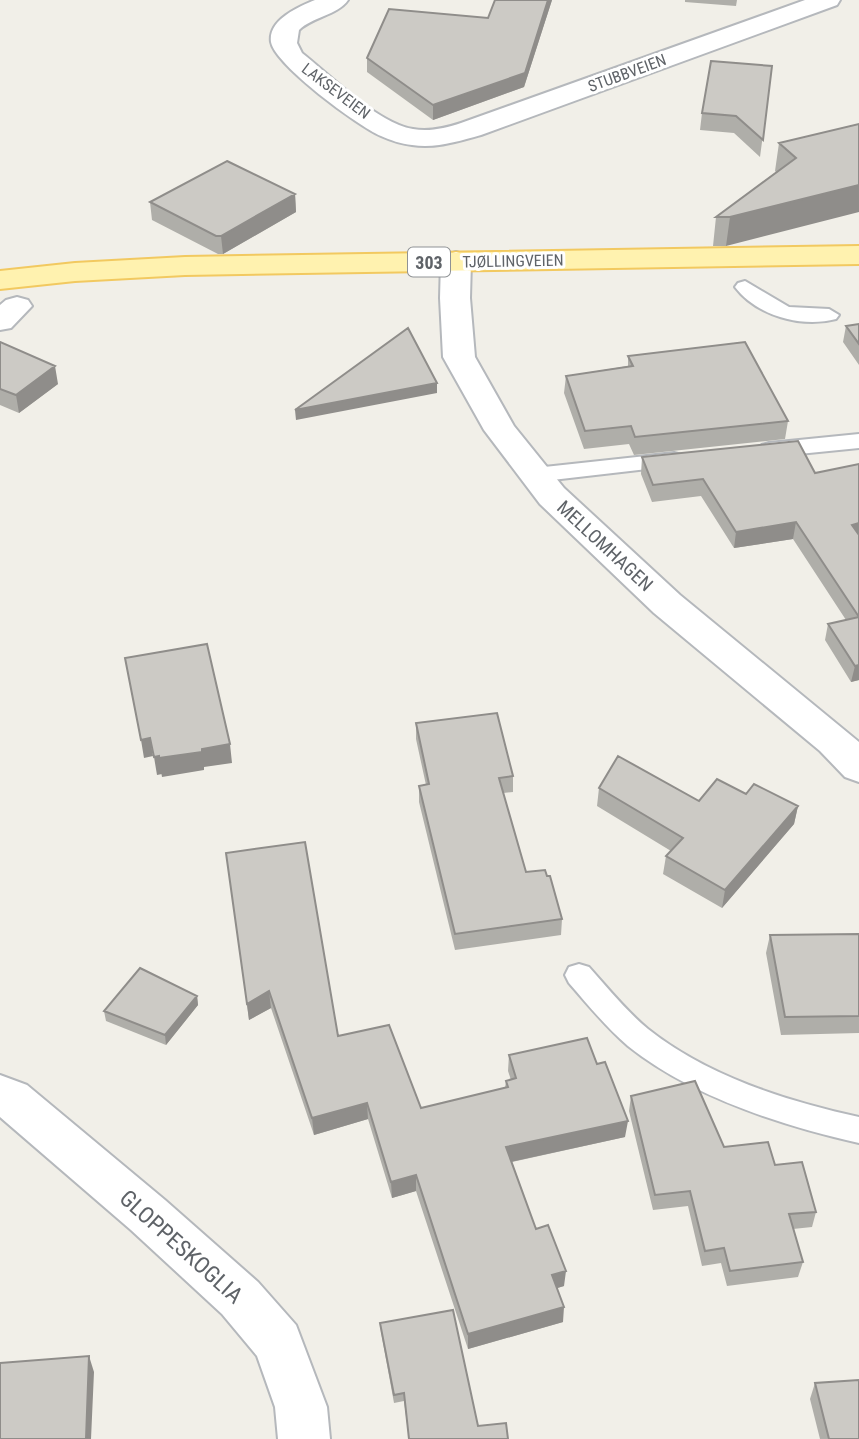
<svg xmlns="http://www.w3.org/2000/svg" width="859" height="1439" font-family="'Roboto Condensed',sans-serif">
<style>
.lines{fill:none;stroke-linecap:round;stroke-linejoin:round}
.lane-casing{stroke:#b5b8bc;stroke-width:4}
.street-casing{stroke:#b5b8bc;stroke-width:4}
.primary-casing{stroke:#f2c960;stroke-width:4}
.lane{fill:#fff;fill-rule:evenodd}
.street{fill:#fff;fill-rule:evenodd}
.primary{fill:#fff2af;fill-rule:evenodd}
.wall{fill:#afaea9}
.shaded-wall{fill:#8f8d8a}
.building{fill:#cccac5;stroke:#8f8d8a;stroke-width:2}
.labels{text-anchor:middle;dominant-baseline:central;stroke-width:6;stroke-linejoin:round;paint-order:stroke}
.far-street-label{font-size:16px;fill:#5f6368;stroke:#fff}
.shield{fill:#fff;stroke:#8f9295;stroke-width:2}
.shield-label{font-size:18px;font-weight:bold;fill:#5f6368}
.street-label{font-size:19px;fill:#5f6368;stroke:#fff}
.near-street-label{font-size:23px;fill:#5f6368;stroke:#fff}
</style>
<rect width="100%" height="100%" fill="#f1efe8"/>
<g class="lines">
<g class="lane-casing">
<path id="lane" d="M 745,281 L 789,307 L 829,309 L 839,315 L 836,319 C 802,328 757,316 735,287 L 738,283 Z
M 859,434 L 859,448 L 769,457 L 762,455 L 758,450 L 762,445 L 769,443 Z
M 674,453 L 682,455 L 685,460 L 682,465 L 535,482 L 527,480 L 524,475 L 527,470 L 535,468 Z
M 579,964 L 589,967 C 608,988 626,1011 648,1029 C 707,1076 786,1101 859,1117 L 859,1143 C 780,1125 692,1097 628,1046 C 606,1027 588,1005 569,983 L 565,975 L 569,967 Z"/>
</g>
<g class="street-casing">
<path id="street" d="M 315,0 L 348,0 C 338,15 312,17 299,30 L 297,43 L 302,53 C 331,76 377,123 413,129 C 429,132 446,128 461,123 L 805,0 L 840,0 L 837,5 L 481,135 C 459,141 435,149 412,145 C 401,144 390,140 381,136 C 358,126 275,65 271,42 C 268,20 298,7 315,0 Z
M 456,252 L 466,255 L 471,261 L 470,298 L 475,357 L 514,426 L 564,488 L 680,595 L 859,742 L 859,782 L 845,777 L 820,751 L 654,613 L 540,504 L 484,430 L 443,357 L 440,298 L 441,261 L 446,255 Z
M 17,297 L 28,300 L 32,306 L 11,328 L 0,330 L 0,305 L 6,300 Z
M 0,1075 L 27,1085 L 165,1200 L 258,1282 L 296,1325 L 327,1407 L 330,1439 L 278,1439 L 275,1407 L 257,1356 L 222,1314 L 131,1230 L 0,1117 Z"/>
</g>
<g class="primary-casing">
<path id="primary" d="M 859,246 L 859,264 L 185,275 L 75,281 L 0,289 L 0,271 L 75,263 L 185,257 Z"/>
</g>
<use href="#lane" class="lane"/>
<use href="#street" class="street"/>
<use href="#primary" class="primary"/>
</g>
<path class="wall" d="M 495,0 L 552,0 L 524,87 L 433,120 L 367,72 L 367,58 L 488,18 Z
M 685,0 L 737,0 L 736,6 L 685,2 Z
M 772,66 L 760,157 L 734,133 L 700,130 L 702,113 Z
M 859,124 L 726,246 L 713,246 L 716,217 L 776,172 L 775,171 L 779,143 Z
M 295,194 L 296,212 L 223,254 L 218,254 L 152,220 L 150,202 Z
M 859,324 L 859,365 L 843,342 L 846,326 Z
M 0,342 L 58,384 L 19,413 L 0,405 Z
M 628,356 L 788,421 L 785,439 L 634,455 L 629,444 L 584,449 L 564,393 L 566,376 L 628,366 Z
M 642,457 L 815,473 L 859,464 L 859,680 L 851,682 L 825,640 L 828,624 L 846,620 L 793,539 L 734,548 L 701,496 L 652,502 L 641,474 Z
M 416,723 L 513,776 L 513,792 L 503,793 L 526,872 L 562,919 L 561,935 L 455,950 L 419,802 L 419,786 L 426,785 L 416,739 Z
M 599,788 L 699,801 L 746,794 L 798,806 L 794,824 L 722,908 L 663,874 L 666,856 L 671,851 L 597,806 Z
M 226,853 L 338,1036 L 421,1108 L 505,1088 L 506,1081 L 511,1080 L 508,1071 L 509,1055 L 625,1137 L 512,1162 L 536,1229 L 564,1286 L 557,1288 L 563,1322 L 468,1349 L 416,1191 L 392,1198 L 368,1119 L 314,1135 L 271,1008 L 249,1020 Z
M 859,934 L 859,1033 L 781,1035 L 766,953 L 770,935 Z
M 197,996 L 198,1005 L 166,1045 L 106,1021 L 104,1011 Z
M 631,1096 L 724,1147 L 816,1212 L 812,1227 L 793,1229 L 803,1262 L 798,1277 L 727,1286 L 721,1263 L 702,1266 L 688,1206 L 653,1210 L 629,1111 Z
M 380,1323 L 478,1426 L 508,1439 L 409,1439 L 404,1401 L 394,1403 L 381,1332 Z
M 815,1383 L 859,1439 L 820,1439 L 810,1399 Z"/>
<path class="shaded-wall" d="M 548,0 L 552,0 L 524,87 L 433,120 L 433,105 Z
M 859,185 L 859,212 L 726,246 L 730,217 Z
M 295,194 L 296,212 L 223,254 L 221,236 Z
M 55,366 L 58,384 L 19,413 L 16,395 Z
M 437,383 L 437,393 L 296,420 L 295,410 Z
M 796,522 L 793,539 L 734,548 L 736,532 Z
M 859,523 L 859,539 L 852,525 Z
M 859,665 L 859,680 L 851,682 L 855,666 Z
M 150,738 L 153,756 L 144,758 L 141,740 Z
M 230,744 L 232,763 L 204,767 L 204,770 L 162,777 L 159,758 L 202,749 Z
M 159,756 L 162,774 L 157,775 L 154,757 Z
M 798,806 L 794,824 L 722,908 L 725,890 Z
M 269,991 L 271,1008 L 249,1020 L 247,1004 Z
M 197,996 L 198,1005 L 166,1045 L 165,1035 Z
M 367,1103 L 368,1119 L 314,1135 L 312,1118 Z
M 628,1121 L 625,1137 L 506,1163 L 506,1147 Z
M 416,1175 L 416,1191 L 392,1198 L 391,1182 Z
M 566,1271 L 564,1286 L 551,1290 L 552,1275 Z
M 564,1307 L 563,1322 L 468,1349 L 468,1334 Z
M 89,1356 L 94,1372 L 91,1439 L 86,1439 Z"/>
<path class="building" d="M 495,0 L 548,0 L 525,73 L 433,105 L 367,58 L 389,9 L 488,18 Z
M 711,61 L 772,66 L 763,140 L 736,116 L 702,113 Z
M 859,124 L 859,185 L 730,217 L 716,217 L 796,158 L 779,143 Z
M 227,161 L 295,194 L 221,236 L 216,236 L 150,202 Z
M 859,324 L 859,344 L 846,326 Z
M 408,328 L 437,383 L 295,410 Z
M 0,342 L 55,366 L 16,395 L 0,389 Z
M 745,342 L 788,421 L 635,437 L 631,426 L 585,431 L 566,376 L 633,366 L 628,356 Z
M 798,441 L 815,473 L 859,464 L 859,523 L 852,525 L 859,535 L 859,665 L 855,666 L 828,624 L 859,617 L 796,522 L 736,532 L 703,479 L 653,485 L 642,457 Z
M 207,644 L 230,744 L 202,749 L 202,752 L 159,758 L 159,756 L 154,757 L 150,738 L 141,740 L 125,658 Z
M 497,713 L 513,776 L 499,778 L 526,872 L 545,870 L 547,876 L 550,876 L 562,919 L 455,934 L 419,786 L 429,784 L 416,723 Z
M 618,756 L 699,801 L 717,779 L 746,794 L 754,784 L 798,806 L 725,890 L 666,856 L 683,838 L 599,788 Z
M 305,842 L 338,1036 L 389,1025 L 421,1108 L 508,1087 L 506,1081 L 516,1078 L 509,1055 L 587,1038 L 597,1064 L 605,1062 L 628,1121 L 506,1147 L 536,1229 L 548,1225 L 566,1271 L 552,1275 L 564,1307 L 468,1334 L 416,1175 L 391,1182 L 367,1103 L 312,1118 L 269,991 L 247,1004 L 226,853 Z
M 859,934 L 859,1016 L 785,1017 L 770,935 Z
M 140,968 L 197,996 L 165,1035 L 104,1011 Z
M 695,1081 L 724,1147 L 768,1142 L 775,1165 L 802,1162 L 816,1212 L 789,1214 L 803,1262 L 730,1271 L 724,1248 L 705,1251 L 690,1191 L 655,1195 L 631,1096 Z
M 453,1310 L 478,1426 L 506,1423 L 508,1439 L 409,1439 L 404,1393 L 394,1395 L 380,1323 Z
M 89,1356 L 86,1439 L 0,1439 L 0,1363 Z
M 859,1380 L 859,1439 L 829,1439 L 815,1383 Z"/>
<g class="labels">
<g class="far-street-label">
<text transform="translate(627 73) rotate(-20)">STUBBVEIEN</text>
<text transform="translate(336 91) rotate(37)">LAKSEVEIEN</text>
<text transform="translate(513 261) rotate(-1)">TJØLLINGVEIEN</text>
</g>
<rect class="shield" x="408" y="247.5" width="42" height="29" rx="5"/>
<g class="shield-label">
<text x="429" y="262">303</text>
</g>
<g class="street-label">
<text transform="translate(605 546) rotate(43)">MELLOMHAGEN</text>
</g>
<g class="near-street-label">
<text transform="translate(181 1247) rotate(42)">GLOPPESKOGLIA</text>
</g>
</g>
</svg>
